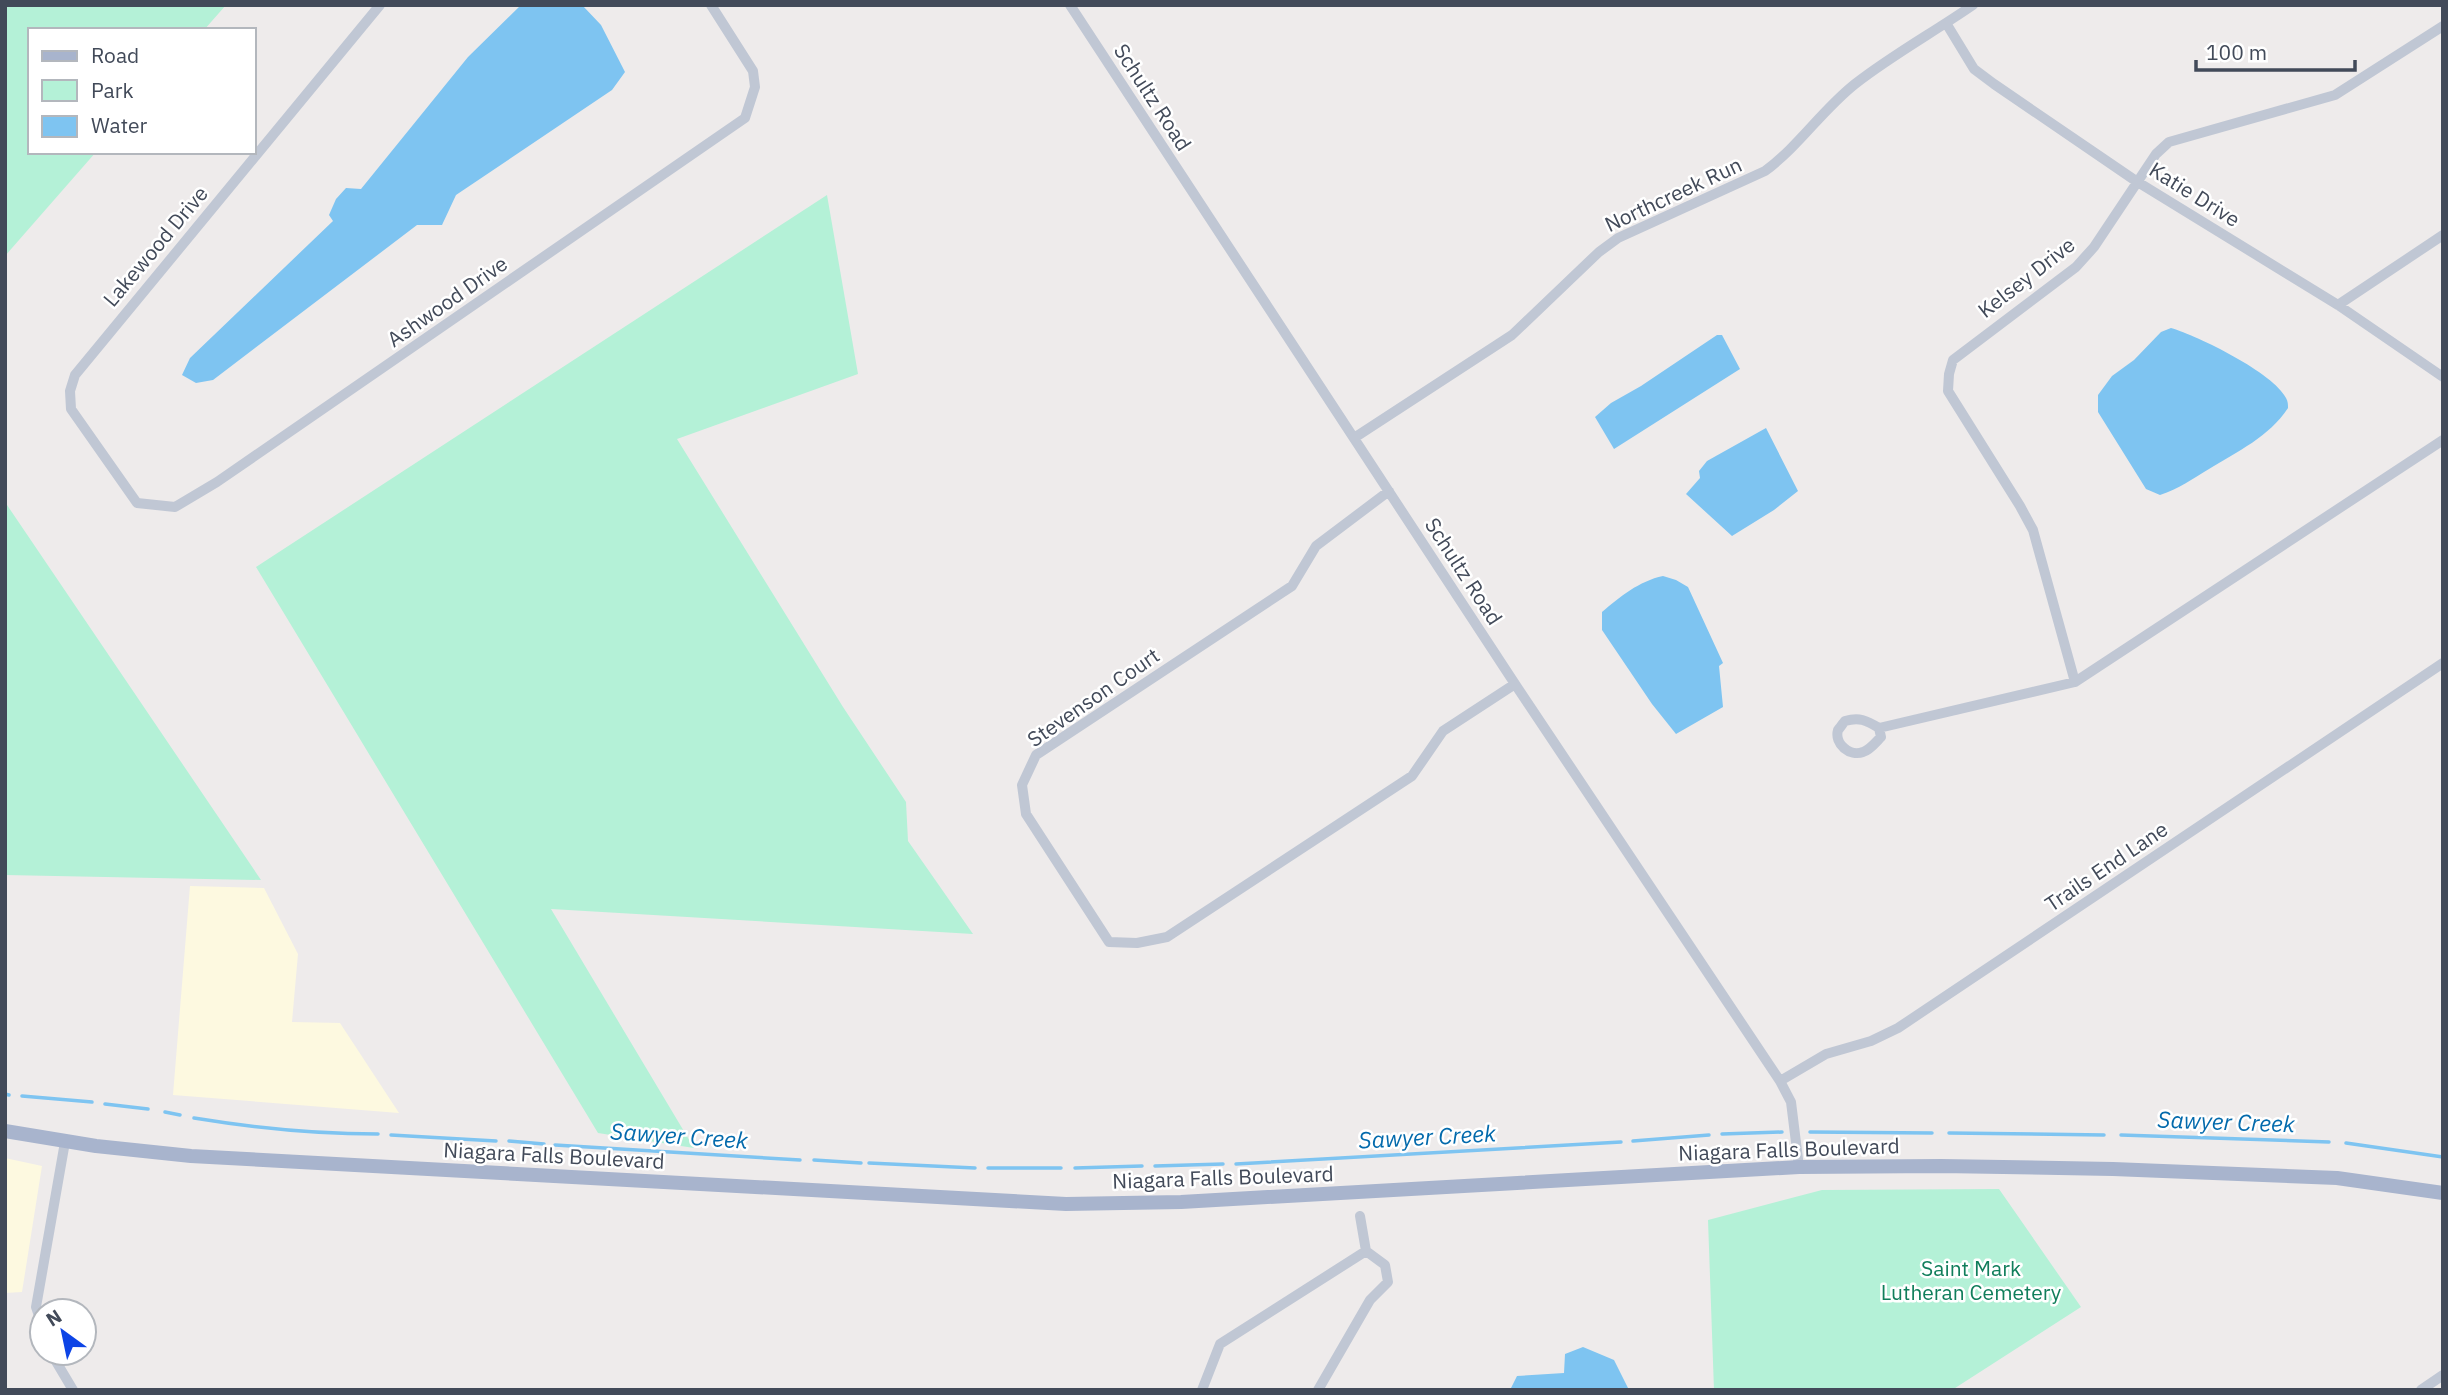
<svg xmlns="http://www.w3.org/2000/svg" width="2448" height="1395" font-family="'IBM Plex Sans',sans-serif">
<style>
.commercial{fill:#fdf9e0}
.green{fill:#b4f1d7}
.water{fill:#7ec4f1}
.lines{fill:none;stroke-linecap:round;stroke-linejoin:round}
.stream{stroke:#7ec4f1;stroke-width:3.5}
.minor{stroke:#c0c7d4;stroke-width:10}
.primary{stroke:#a8b4cd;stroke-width:14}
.labels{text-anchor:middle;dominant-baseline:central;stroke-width:5;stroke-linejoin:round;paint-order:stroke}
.street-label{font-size:21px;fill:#424a59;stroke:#fff}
.park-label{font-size:21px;fill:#107e5b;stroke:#fff}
.water-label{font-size:23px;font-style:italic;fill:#036aac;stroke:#fff}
</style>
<rect width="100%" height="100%" fill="#eeebeb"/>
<path class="commercial" d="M 190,886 L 264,888 L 298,954 L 292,1022 L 340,1023 L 399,1113 L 173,1095 Z
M 5,1158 L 42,1166 L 22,1292 L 5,1293 Z"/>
<path class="green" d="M 5,5 L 226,5 L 204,30 L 30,30 L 30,152 L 96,152 L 5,256 Z
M 827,195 L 858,374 L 677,439 L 843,707 L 906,802 L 908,841 L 973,934 L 551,909 L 694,1148 L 598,1133 L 256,567 Z
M 5,502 L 261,880 L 5,875 Z
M 1999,1189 L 2081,1307 L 1952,1390 L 1714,1390 L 1708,1220 L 1822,1190 Z"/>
<path class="water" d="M 521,5 L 583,6 L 601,25 L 625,72 L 612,90 L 456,195 L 442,225 L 417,225 L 213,380 L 196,383 L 182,375 L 190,358 L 333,221 L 329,215 L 336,199 L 346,188 L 361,189 L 468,57 Z
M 2171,328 C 2198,336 2274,373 2286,398 C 2288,401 2288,405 2288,408 C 2269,437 2238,451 2209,469 C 2192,479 2179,489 2160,495 L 2146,489 L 2098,412 L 2098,395 L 2112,376 L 2134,360 L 2161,332 Z
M 1717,335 L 1722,335 L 1740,369 L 1614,449 L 1595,417 L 1611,403 L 1641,386 Z
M 1766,428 L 1798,491 L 1774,510 L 1732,536 L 1686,494 L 1700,478 L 1699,471 L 1707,461 Z
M 1663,576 L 1676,580 L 1688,587 L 1723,663 L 1719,666 L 1723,707 L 1676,734 L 1652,704 L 1602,630 L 1602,612 C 1620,597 1639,581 1663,576 Z
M 1583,1347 L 1614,1360 L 1629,1390 L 1510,1390 L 1517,1376 L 1564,1373 L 1565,1354 Z"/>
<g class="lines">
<path class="stream" d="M 5,1094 L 9,1095
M 22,1096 L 92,1102
M 105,1104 L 148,1109
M 165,1112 L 180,1115
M 194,1118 C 255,1128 316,1134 378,1134
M 1810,1132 L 1932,1133
M 1949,1133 L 2104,1135
M 1722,1134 L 1782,1132
M 391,1135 L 496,1141
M 2121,1135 L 2329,1142
M 509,1141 L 544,1144
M 1633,1141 L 1709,1135
M 2346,1143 L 2443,1157
M 555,1145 L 800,1160
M 814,1160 L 861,1163
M 869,1163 L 975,1168
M 1236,1164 L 1621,1142
M 1155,1166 L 1223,1164
M 988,1168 L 1061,1168
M 1075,1168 L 1142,1166"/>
<path class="minor" d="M 380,5 L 75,375 L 70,391 L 71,409 L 137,503 L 175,507 L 217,482 L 745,118 L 755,87 L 753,71 L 711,5
M 1070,5 L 1515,684 L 1780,1081 L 1791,1102 L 1799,1167
M 1946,23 L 1974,69 L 1994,84 L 2136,181 L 2338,305 L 2443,377
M 2338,305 L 2443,235
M 1354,438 L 1512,335 L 1599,252 L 1618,238 L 1765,171 C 1799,146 1822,110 1855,84 C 1892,55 1934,32 1973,5
M 1389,491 L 1316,546 L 1292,586 L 1036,755 L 1022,785 L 1026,814 L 1109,942 L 1137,943 L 1167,937 L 1412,776 L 1443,731 L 1515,684
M 2075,682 L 2033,530 L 2020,506 L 1948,391 L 1949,374 L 1953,360 L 2076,267 L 2094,247 L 2156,154 L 2169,142 L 2335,95 L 2443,26
M 1879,728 L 1881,737 C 1876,742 1870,750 1863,752 C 1850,757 1834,744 1838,730 C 1839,729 1844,722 1845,721 C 1859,717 1866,720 1879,728 L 2075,682 L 2443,440
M 1780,1081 L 1826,1054 L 1871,1041 L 1898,1028 L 2443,663
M 42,1325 L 36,1307 L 65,1142
M 51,1353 L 73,1390
M 1202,1390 L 1220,1344 L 1366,1251
M 1318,1390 L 1370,1300 L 1388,1282 L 1385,1265 L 1366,1251 L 1360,1216
M 2421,1390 L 2443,1375"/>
<path class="primary" d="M 5,1131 L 96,1146 L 191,1156 L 1066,1204 L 1181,1202 L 1799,1167 L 1941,1166 L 2113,1169 L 2337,1178 L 2443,1193"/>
</g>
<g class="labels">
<g class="street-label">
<text transform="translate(1153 97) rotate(57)">Schultz Road</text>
<text transform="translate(1673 194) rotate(-25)">Northcreek Run</text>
<text transform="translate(2195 194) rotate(32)">Katie Drive</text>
<text transform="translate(155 246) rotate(-50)">Lakewood Drive</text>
<text transform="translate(2026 277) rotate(-38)">Kelsey Drive</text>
<text transform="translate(447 301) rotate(-35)">Ashwood Drive</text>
<text transform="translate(1464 571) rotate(57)">Schultz Road</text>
<text transform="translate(1093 697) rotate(-35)">Stevenson Court</text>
<text transform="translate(2106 866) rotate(-34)">Trails End Lane</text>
<text transform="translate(1789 1149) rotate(-2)">Niagara Falls Boulevard</text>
<text transform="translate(554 1155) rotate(3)">Niagara Falls Boulevard</text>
<text transform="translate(1223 1177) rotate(-2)">Niagara Falls Boulevard</text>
</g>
<g class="park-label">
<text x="1971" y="1268">Saint Mark<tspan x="1971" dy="24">Lutheran Cemetery</tspan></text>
</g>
<g class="water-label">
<text transform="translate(2226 1121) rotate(2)">Sawyer Creek</text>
<text transform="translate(679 1135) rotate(4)">Sawyer Creek</text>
<text transform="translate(1427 1136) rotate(-3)">Sawyer Creek</text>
</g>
</g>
<rect width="2448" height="1395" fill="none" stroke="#424a59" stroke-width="14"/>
<rect x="28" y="28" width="228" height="126" fill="#ffffff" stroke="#b3b7bd" stroke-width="2"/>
<rect x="42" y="51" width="35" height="10" fill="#a8b4cd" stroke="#b3b7bd" stroke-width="2"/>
<text x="91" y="63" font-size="21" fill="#424a59">Road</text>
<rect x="42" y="80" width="35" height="21" fill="#b4f1d7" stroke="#b3b7bd" stroke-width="2"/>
<text x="91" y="98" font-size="21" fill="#424a59">Park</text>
<rect x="42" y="116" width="35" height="21" fill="#7ec4f1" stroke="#b3b7bd" stroke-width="2"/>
<text x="91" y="133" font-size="21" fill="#424a59">Water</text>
<g transform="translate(63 1332) rotate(327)"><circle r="33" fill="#ffffff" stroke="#b3b7bd" stroke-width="2"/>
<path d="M0-5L12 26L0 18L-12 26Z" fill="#0d44e6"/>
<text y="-10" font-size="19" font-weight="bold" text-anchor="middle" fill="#424a59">N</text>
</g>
<path d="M2196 60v10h159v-10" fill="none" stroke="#424a59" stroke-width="3.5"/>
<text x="2206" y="60" font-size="21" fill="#424a59" stroke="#ffffff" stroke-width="5" paint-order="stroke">100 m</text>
</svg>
